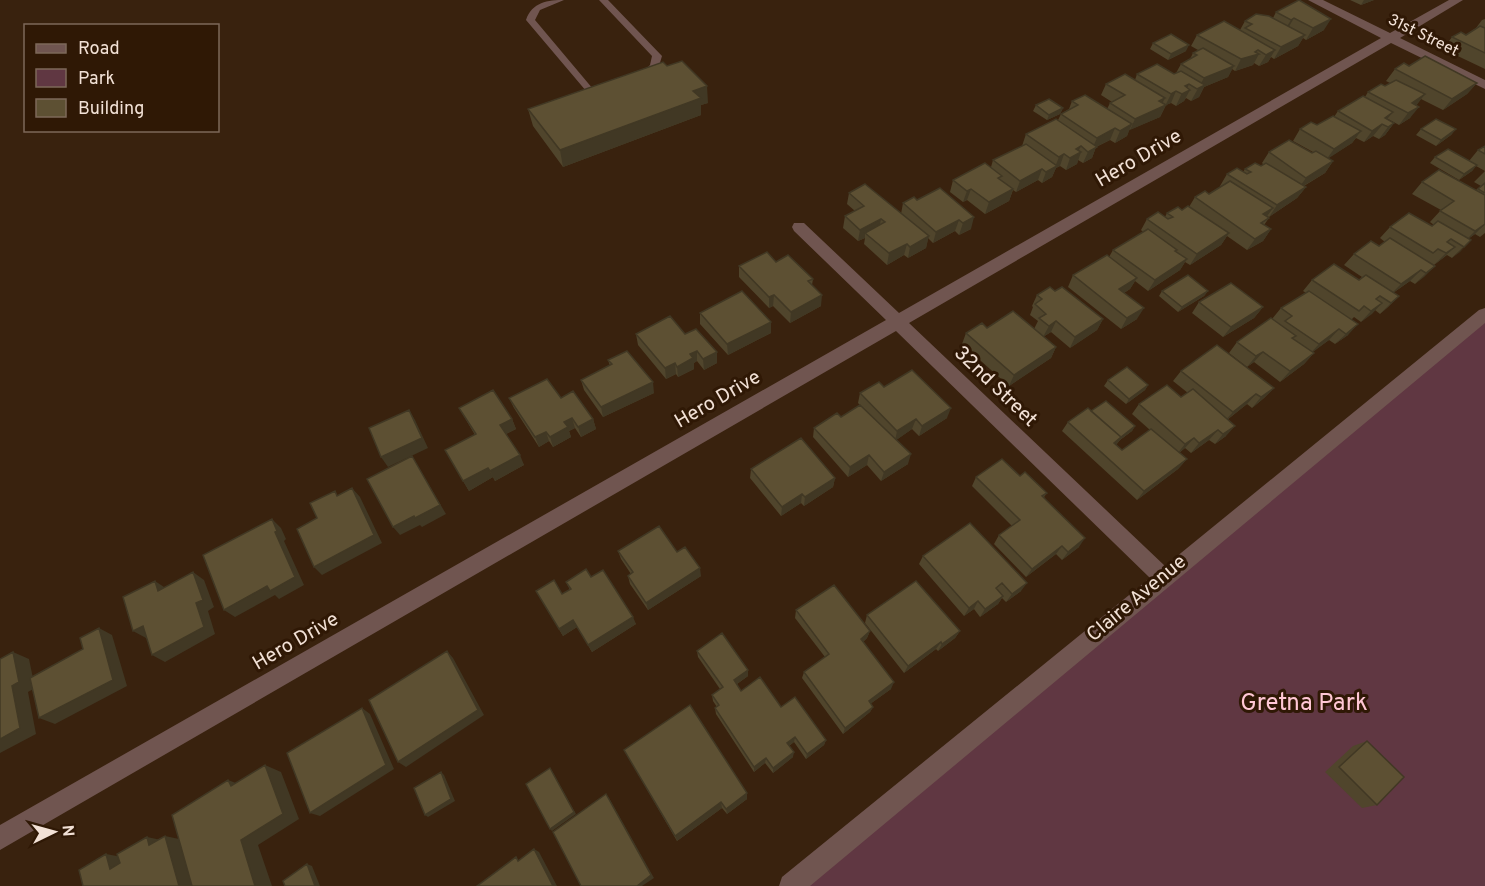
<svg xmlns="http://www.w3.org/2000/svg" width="1485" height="886" font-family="Overpass,sans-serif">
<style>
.green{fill:#603742}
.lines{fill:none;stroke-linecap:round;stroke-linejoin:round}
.lane{fill:#705550;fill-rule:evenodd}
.street{fill:#705550;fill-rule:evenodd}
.wall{fill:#50452c}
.shaded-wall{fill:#413824}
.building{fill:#5d5033;stroke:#413824;stroke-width:1.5}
.labels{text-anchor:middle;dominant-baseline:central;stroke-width:6;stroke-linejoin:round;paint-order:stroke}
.far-street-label{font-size:16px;fill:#f2e1d6;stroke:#2f1805}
.street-label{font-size:20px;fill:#f2e1d6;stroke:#2f1805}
.near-park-label{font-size:24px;fill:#ffc7d5;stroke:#2f1805}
</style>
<rect width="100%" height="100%" fill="#39220e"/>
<path class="green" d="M 1485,318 L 1485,886 L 801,886 Z"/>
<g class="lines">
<path class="lane" d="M 564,0 L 540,10 L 535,20 L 593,89 L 597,93 L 605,93 L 605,97 L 592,98 L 526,20 C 532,2 548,0 564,0 Z
M 599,0 L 608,0 L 662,56 L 659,66 L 645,80 L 637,78 L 650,65 L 652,56 Z"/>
<path class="street" d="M 1308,0 L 1323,0 L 1390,33 L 1449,0 L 1463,0 L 1400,38 L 1485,80 L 1485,89 L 1391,43 L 909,323 L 1165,566 L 1479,310 L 1485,308 L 1485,323 L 810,886 L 779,886 L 782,877 L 1150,578 L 896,331 L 0,850 L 0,825 L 886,320 L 794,231 L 792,227 L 794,223 L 804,223 L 899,313 L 1381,38 Z"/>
</g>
<path class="wall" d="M 1299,0 L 1324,30 L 1306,40 L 1303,38 L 1298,46 L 1274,59 L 1271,57 L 1268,62 L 1259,66 L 1254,63 L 1253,65 L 1235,71 L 1232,69 L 1228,77 L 1204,87 L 1199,97 L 1191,101 L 1186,98 L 1184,101 L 1176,106 L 1171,103 L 1166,105 L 1160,117 L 1129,130 L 1127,136 L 1115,143 L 1110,140 L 1096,147 L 1092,158 L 1083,163 L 1078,160 L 1077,164 L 1066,170 L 1060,166 L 1056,168 L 1052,177 L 1042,183 L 1038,180 L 1016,192 L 1013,190 L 1009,201 L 985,214 L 967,200 L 963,202 L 950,192 L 953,180 L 991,167 L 993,160 L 1022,146 L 1026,134 L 1058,120 L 1061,114 L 1069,109 L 1072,101 L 1107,109 L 1110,103 L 1112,102 L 1101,95 L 1106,84 L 1135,80 L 1137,74 L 1174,74 L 1176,73 L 1181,64 L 1190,59 L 1193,53 L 1198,50 L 1191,46 L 1197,35 L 1240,30 L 1245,21 L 1273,18 L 1276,12 Z
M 1350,0 L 1374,0 L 1361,5 Z
M 1485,19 L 1485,69 L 1443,49 L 1452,37 L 1466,35 L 1476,28 L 1482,20 Z
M 1153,43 L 1186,51 L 1168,60 L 1150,49 Z
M 1409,66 L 1477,83 L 1467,94 L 1443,110 L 1421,99 L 1416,105 L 1410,118 L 1399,125 L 1388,119 L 1388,120 L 1394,123 L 1385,135 L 1379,139 L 1373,136 L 1364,142 L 1356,138 L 1352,143 L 1328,158 L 1333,161 L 1325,173 L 1304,186 L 1306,187 L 1297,198 L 1269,217 L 1267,216 L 1267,217 L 1269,218 L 1264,225 L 1271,229 L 1263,241 L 1247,250 L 1227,236 L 1221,245 L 1190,265 L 1185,262 L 1180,270 L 1148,291 L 1135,281 L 1130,289 L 1124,293 L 1137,319 L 1121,329 L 1068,287 L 1073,275 L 1109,257 L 1113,250 L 1143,232 L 1141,230 L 1147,219 L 1165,217 L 1167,213 L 1182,210 L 1189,207 L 1195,197 L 1209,194 L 1222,186 L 1220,186 L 1227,174 L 1243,172 L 1245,169 L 1261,166 L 1264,165 L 1262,163 L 1269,152 L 1313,152 L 1293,141 L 1300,129 L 1317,125 L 1334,117 L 1338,111 L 1365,97 L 1368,92 L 1385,86 L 1390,83 L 1386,81 L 1395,69 Z
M 708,103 L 701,105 L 701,115 L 563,167 L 533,126 L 528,109 Z
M 1036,105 L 1063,108 L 1060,114 L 1047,120 L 1033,111 Z
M 1421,129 L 1456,129 L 1451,135 L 1436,146 L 1416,135 Z
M 1485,146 L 1485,233 L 1480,237 L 1475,234 L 1468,239 L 1471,240 L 1452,258 L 1447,255 L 1434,265 L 1427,260 L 1435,266 L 1415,284 L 1410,281 L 1393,293 L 1399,296 L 1388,307 L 1380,314 L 1375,310 L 1361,322 L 1354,317 L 1352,319 L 1348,335 L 1335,344 L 1329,340 L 1312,352 L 1314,353 L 1304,364 L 1280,382 L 1254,362 L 1247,367 L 1229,353 L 1237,342 L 1272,319 L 1281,308 L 1306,293 L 1303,291 L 1312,280 L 1359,280 L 1362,277 L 1344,265 L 1354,254 L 1379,246 L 1385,242 L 1380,238 L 1390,227 L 1432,226 L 1434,225 L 1430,222 L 1441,210 L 1412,194 L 1422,182 L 1476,190 L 1481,186 L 1474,182 L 1485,171 L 1476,166 L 1472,171 L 1459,180 L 1430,163 L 1435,157 L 1469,161 L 1478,150 Z
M 940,188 L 971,229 L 959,235 L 955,231 L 933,243 L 928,238 L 926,248 L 908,258 L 904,255 L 887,265 L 864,244 L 865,238 L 858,241 L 843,228 L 845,216 L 855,211 L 847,204 L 849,193 L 901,214 L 903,203 L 917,200 Z
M 776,262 L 813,279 L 812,285 L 821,306 L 790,323 L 773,306 L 769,308 L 739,277 L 739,266 Z
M 1055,291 L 1103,319 L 1097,330 L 1070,348 L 1051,332 L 1043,337 L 1034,329 L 1038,321 L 1030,315 L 1033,307 L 1032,306 L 1037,295 Z
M 1162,291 L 1208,291 L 1204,296 L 1178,312 L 1159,296 Z
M 1199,302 L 1263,307 L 1254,318 L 1223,337 L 1192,313 Z
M 700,313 L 771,333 L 728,355 L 700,324 Z
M 987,328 L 1056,347 L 1051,358 L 1009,386 L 962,344 L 966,333 Z
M 636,334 L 685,334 L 717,363 L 704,370 L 697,361 L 694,363 L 694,369 L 678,377 L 676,374 L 666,379 L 638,345 Z
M 608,360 L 654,393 L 603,417 L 584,390 L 581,380 L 610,366 Z
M 1181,371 L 1274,388 L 1264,398 L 1252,408 L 1247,404 L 1227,420 L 1226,436 L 1215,444 L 1209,440 L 1191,453 L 1185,448 L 1179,453 L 1187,459 L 1178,469 L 1137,500 L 1062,431 L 1068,422 L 1091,411 L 1135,426 L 1132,431 L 1120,440 L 1116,445 L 1122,450 L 1150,430 L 1132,414 L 1139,404 L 1181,397 L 1188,393 L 1173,381 Z
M 1108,380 L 1148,385 L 1145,390 L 1126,404 L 1104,386 Z
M 884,387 L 947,418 L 919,436 L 912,429 L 896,440 L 908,464 L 881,481 L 867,465 L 848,477 L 813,437 L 814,428 L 841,417 L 861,406 L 858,403 L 860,393 Z
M 509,398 L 561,398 L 593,419 L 596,429 L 581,437 L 575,428 L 569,431 L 571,437 L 553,447 L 549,441 L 539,447 L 514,408 Z
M 459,408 L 512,419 L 516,429 L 506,434 L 524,465 L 495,481 L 493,477 L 469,491 L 445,450 L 475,435 Z
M 751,469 L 835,478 L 833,487 L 804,506 L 801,503 L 781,516 L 750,478 Z
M 1020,476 L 1047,493 L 1044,497 L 1079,547 L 1062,560 L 1056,554 L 1026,577 L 994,544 L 999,535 L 1012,526 L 972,486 L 976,477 Z
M 618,551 L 677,552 L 701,576 L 648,610 L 630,584 L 628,576 L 631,574 L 621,559 Z
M 923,556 L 1021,591 L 1006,602 L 1002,598 L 998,604 L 980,617 L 974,609 L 964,616 L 919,564 Z
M 591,577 L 636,624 L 592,652 L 577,627 L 563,636 L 536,591 L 562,594 L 570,590 L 566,582 Z
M 796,610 L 870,631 L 867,638 L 863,642 L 891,689 L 870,704 L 873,707 L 870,712 L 843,734 L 802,678 L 804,672 L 825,657 L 795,618 Z
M 867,615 L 960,631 L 955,638 L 938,651 L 936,649 L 904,673 L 865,623 Z
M 697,651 L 748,676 L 737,684 L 741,691 L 781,707 L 826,740 L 824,745 L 806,759 L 794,742 L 789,746 L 793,757 L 773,773 L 765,763 L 754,772 L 716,714 L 715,708 L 717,707 L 713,701 L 712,695 L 720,689 L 698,657 Z
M 1367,741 L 1377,805 L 1362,808 L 1325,772 L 1353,746 Z
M 624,750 L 747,793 L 747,799 L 727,814 L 722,808 L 677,841 Z"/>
<path class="shaded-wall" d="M 1364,0 L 1374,0 L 1361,5 Z
M 1294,18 L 1287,30 L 1284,31 L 1291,20 Z
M 1331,19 L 1324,30 L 1306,40 L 1313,28 Z
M 1305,35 L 1298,46 L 1274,59 L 1281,47 Z
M 1189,45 L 1186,51 L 1168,60 L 1171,54 Z
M 1258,50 L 1255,55 L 1259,54 L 1253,65 L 1235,71 L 1241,59 Z
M 1275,50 L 1268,62 L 1259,66 L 1266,55 Z
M 1234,66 L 1228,77 L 1204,87 L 1199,97 L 1191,101 L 1204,78 Z
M 1477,83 L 1467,94 L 1443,110 L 1452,99 Z
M 1189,84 L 1185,93 L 1190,90 L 1184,101 L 1176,106 L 1185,86 Z
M 707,86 L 708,103 L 701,105 L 701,115 L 563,167 L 560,150 L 693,91 Z
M 1176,91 L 1171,103 L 1166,105 L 1160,117 L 1130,130 L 1135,119 L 1165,98 L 1160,108 L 1165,106 L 1171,94 Z
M 1425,94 L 1416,106 L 1412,103 Z
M 1419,107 L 1410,118 L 1399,125 L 1408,113 Z
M 1063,108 L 1060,114 L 1047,120 L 1049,115 Z
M 1393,112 L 1373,136 L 1364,142 L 1372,131 L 1385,118 Z
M 1394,123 L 1385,135 L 1379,139 L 1388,127 Z
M 1132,124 L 1127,136 L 1115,143 L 1120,131 Z
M 1115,128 L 1110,140 L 1096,147 L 1092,158 L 1083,163 L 1088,152 L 1092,149 L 1097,138 Z
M 1456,129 L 1451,135 L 1436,146 L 1441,140 Z
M 1361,131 L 1352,143 L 1326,160 L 1334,149 Z
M 1081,146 L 1077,154 L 1081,152 L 1077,164 L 1066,170 L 1070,158 L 1076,149 Z
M 1064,154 L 1060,166 L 1056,168 L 1052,177 L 1042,183 L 1046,172 L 1055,167 L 1059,157 Z
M 1333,161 L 1325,173 L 1298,189 L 1306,178 Z
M 1477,165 L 1472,171 L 1459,180 L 1464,174 Z
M 1042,169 L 1038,180 L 1016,192 L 1020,181 Z
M 1306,187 L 1297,198 L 1269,217 L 1277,205 Z
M 971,189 L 967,200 L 963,202 L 967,191 Z
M 1013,189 L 1009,201 L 985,214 L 989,202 Z
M 1273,208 L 1265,219 L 1263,214 Z
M 974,217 L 971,229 L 959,235 L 963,223 Z
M 881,219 L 879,230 L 865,233 L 865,238 L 858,241 L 860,230 Z
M 959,220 L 955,231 L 933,243 L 936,232 Z
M 1485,224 L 1475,234 L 1464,242 L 1475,231 Z
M 1271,229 L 1263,241 L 1247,250 L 1255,239 Z
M 1229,233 L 1221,245 L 1190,265 L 1197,254 Z
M 929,236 L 926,248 L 908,258 L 910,247 Z
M 1471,240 L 1460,252 L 1452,258 L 1464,247 Z
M 907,244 L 904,255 L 887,265 L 889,253 Z
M 1455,247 L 1443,258 L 1434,265 L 1446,253 Z
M 1187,259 L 1180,270 L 1148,291 L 1155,280 Z
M 1435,266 L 1424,277 L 1415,284 L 1426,273 Z
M 1421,270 L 1410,281 L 1390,295 L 1401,284 Z
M 1137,278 L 1130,289 L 1113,300 L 1119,289 Z
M 1208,291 L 1204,296 L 1178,312 L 1182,307 Z
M 774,295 L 773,306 L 769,308 L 769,297 Z
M 822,295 L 821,306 L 790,323 L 791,312 Z
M 1399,296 L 1388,307 L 1380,314 L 1391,303 Z
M 1382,303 L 1372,314 L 1361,322 L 1371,311 Z
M 1263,307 L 1254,318 L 1223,337 L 1231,327 Z
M 1144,308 L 1137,319 L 1121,329 L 1127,318 Z
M 1103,319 L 1097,330 L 1070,348 L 1075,337 Z
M 1056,321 L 1051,332 L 1043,337 L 1049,326 Z
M 771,322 L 771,333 L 728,355 L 727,344 Z
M 1358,324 L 1348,335 L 1335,344 L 1346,334 Z
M 1339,329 L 1329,340 L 1309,355 L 1319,344 Z
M 1056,347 L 1051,358 L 1009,386 L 1014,375 Z
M 697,351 L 697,361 L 694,363 L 694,369 L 678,377 L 677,367 L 690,354 Z
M 717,352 L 717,363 L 704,370 L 703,359 Z
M 1263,352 L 1254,362 L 1247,367 L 1256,356 Z
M 1314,353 L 1304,364 L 1280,382 L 1290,371 Z
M 675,363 L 676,374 L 666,379 L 665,368 Z
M 653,382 L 654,393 L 603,417 L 601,407 Z
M 1148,385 L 1145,390 L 1126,404 L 1129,399 Z
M 1274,388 L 1264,398 L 1252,408 L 1261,397 Z
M 1256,394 L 1247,404 L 1224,422 L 1233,412 Z
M 951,408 L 947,418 L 919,436 L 922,426 Z
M 409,410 L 415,420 L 428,448 L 388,467 L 381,457 Z
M 572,418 L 575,428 L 569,431 L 571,437 L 553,447 L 550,437 L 564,422 Z
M 512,419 L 516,429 L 504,435 L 500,425 Z
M 593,419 L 596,429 L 581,437 L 578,427 Z
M 916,419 L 912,429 L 895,441 L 897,431 Z
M 1135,426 L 1132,431 L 1120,440 L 1114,447 L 1114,443 L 1119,438 Z
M 1235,426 L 1226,436 L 1215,444 L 1223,434 Z
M 1218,430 L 1209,440 L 1191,453 L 1199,443 Z
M 546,432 L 549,441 L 539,447 L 535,437 Z
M 1194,438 L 1185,448 L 1177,454 L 1185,444 Z
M 911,454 L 908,464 L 881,481 L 884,472 Z
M 520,455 L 524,465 L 495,481 L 490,471 Z
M 869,455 L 867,465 L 848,477 L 850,467 Z
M 412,456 L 446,514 L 422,527 L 420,525 L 400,535 L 393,527 Z
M 1187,459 L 1178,469 L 1137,500 L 1144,491 Z
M 488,468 L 493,477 L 469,491 L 463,481 Z
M 835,478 L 833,487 L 804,506 L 805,497 Z
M 352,488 L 360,497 L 382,543 L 322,575 L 314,567 Z
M 802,494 L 801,503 L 781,516 L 782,507 Z
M 272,519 L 281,528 L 286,539 L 284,541 L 304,585 L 279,599 L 275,595 L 235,617 L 224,610 L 267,586 L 275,532 Z
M 1085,538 L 1079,547 L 1062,560 L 1068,552 Z
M 1062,546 L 1056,554 L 1026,577 L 1032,569 Z
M 700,568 L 701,576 L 648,610 L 646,603 Z
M 193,572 L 204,580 L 214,607 L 208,611 L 215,634 L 165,662 L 152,655 L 196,603 Z
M 155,581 L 167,589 L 158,591 Z
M 1027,583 L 1021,591 L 1006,602 L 1012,594 Z
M 1003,596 L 998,604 L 980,617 L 985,609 Z
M 978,601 L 974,609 L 964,616 L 969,608 Z
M 633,617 L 636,624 L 592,652 L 588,645 Z
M 573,620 L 577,627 L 563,636 L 559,629 Z
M 143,626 L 156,633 L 146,638 L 133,631 Z
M 99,628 L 112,635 L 127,686 L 55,724 L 39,718 Z
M 870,631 L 867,638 L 858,646 L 861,639 Z
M 960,631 L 955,638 L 938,651 L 942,644 Z
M 941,642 L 936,649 L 904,673 L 908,666 Z
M 447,651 L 453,658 L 484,715 L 406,767 L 398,762 Z
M 13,652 L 29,659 L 35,688 L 28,692 L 36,734 L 0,753 L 0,739 L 12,686 Z
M 748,670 L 748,676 L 734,686 L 734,680 Z
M 894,682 L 891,689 L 866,707 L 869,701 Z
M 873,707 L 870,712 L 843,734 L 845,728 Z
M 362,708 L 370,714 L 394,769 L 320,816 L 310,813 Z
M 795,737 L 794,742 L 786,748 L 787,743 Z
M 826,740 L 824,745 L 806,759 L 807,754 Z
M 794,752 L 793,757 L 773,773 L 773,768 Z
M 766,758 L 765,763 L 754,772 L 754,767 Z
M 265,765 L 281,772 L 299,819 L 258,845 L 272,886 L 255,886 L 241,840 Z
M 550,768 L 552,771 L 576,814 L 552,831 L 550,829 Z
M 441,772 L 444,775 L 455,801 L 428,817 L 425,815 Z
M 228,780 L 246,787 L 231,786 Z
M 747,793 L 747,799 L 727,814 L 726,809 Z
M 606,794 L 609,798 L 654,878 L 642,886 L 637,886 Z
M 721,802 L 722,808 L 677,841 L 675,836 Z
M 165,836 L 179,839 L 192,886 L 179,886 Z
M 147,837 L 161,840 L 149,845 Z
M 534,849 L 539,852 L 557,886 L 553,886 Z
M 106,854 L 122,857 L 125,872 L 110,869 Z
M 307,864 L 312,866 L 320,886 L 315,886 Z"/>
<path class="building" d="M 1299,0 L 1331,19 L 1313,28 L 1294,18 L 1291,20 L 1276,12 Z
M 1256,14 L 1269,16 L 1305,35 L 1281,47 L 1245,28 L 1252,24 L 1245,21 Z
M 1224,21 L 1275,50 L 1266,55 L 1258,50 L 1255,52 L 1259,54 L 1241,59 L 1197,35 Z
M 1480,26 L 1485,28 L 1485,53 L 1452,37 L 1461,32 L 1466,35 Z
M 1171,34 L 1189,45 L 1171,54 L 1153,43 Z
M 1203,48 L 1234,66 L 1204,78 L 1181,64 L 1197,55 L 1193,53 Z
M 1425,56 L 1477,83 L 1452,99 L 1395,69 L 1404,63 L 1409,66 Z
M 682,61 L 707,86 L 693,91 L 701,98 L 560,150 L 528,109 L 663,62 L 667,66 Z
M 1157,64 L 1174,74 L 1181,71 L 1205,85 L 1197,89 L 1189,84 L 1185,86 L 1190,90 L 1182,94 L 1176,91 L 1171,94 L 1137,74 Z
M 1125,74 L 1165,98 L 1159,101 L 1166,105 L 1135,119 L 1110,103 L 1125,95 L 1106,84 Z
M 1396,80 L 1425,94 L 1412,103 L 1419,107 L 1408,113 L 1368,92 L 1381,84 L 1385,86 Z
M 1085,95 L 1132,124 L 1120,131 L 1115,128 L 1097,138 L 1061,114 L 1078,105 L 1072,101 Z
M 1363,96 L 1393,112 L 1385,118 L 1394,123 L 1388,127 L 1382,124 L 1372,131 L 1338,111 Z
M 1049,99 L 1063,108 L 1049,115 L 1036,105 Z
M 1333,116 L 1361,131 L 1334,149 L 1300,129 L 1311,122 L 1317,125 Z
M 1056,119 L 1097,147 L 1088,152 L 1081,146 L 1076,149 L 1081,152 L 1070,158 L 1064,154 L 1059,157 L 1026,134 Z
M 1436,119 L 1456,129 L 1441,140 L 1421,129 Z
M 1289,140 L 1312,153 L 1316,151 L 1333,161 L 1306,178 L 1269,152 Z
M 1026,144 L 1057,166 L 1046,172 L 1042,169 L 1020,181 L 993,160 Z
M 1485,146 L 1485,154 L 1478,150 Z
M 1448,149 L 1477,165 L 1464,174 L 1435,157 Z
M 985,163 L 1002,176 L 998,178 L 1013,189 L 989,202 L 971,189 L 967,191 L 953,180 Z
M 1255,163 L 1261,166 L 1266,163 L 1306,187 L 1277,205 L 1227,174 L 1237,168 L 1247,174 L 1251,172 L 1245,169 Z
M 1439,170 L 1485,195 L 1485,224 L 1475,231 L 1440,211 L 1454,201 L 1422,182 Z
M 1230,181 L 1273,208 L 1263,214 L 1269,218 L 1261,223 L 1271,229 L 1255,239 L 1195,197 L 1205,191 L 1209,194 Z
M 1485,183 L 1485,193 L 1478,189 Z
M 865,184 L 929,236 L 910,247 L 907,244 L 889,253 L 865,233 L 885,222 L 881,219 L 860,230 L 845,216 L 864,206 L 849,193 Z
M 940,188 L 974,217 L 963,223 L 959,220 L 936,232 L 903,203 L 914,197 L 917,200 Z
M 1188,206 L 1229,233 L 1197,254 L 1147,219 L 1158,212 L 1168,219 L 1173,217 L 1167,213 L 1178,207 L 1182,210 Z
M 1409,213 L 1432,226 L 1438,221 L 1471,240 L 1464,247 L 1451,239 L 1447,242 L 1455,247 L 1446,253 L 1438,249 L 1433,253 L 1390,227 Z
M 1148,229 L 1177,250 L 1175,251 L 1187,259 L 1155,280 L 1113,250 Z
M 1390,238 L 1435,266 L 1426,273 L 1421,270 L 1401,284 L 1354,254 L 1371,241 L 1379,246 Z
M 767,252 L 776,262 L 788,255 L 813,279 L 808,281 L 822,295 L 791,312 L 774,295 L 769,297 L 739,266 Z
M 1107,255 L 1137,278 L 1119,289 L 1144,308 L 1127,318 L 1073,275 Z
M 1334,264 L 1359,280 L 1366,275 L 1399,296 L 1391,303 L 1380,296 L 1376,299 L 1382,303 L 1371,311 L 1364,306 L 1359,311 L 1312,280 Z
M 1188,275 L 1208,291 L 1182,307 L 1162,291 Z
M 1231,283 L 1263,307 L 1231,327 L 1199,302 Z
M 1050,287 L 1055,291 L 1062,287 L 1103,319 L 1075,337 L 1056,321 L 1049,326 L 1039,318 L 1046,314 L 1035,304 L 1042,299 L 1037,295 Z
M 742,291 L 771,322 L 727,344 L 700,313 Z
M 1309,291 L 1358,324 L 1346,334 L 1339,329 L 1319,344 L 1285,321 L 1292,316 L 1281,308 Z
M 1013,311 L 1056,347 L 1014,375 L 966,333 L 982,323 L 987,328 Z
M 670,316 L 685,334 L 696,329 L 717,352 L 703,359 L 697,351 L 690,354 L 693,358 L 677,367 L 675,363 L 665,368 L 636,334 Z
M 1271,318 L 1296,336 L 1292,338 L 1314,353 L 1290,371 L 1263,352 L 1256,356 L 1237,342 Z
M 1217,345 L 1274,388 L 1261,397 L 1256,394 L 1233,412 L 1181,371 Z
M 627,351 L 653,382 L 601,407 L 581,380 L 612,364 L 608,360 Z
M 1127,367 L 1148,385 L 1129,399 L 1108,380 Z
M 912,370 L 951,408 L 922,426 L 916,419 L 897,431 L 860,393 L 879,382 L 884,387 Z
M 547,379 L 561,398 L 573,391 L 593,419 L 578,427 L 572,418 L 564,422 L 568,427 L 550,437 L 546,432 L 535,437 L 509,398 Z
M 1167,385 L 1181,397 L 1193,389 L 1235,426 L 1223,434 L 1218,430 L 1199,443 L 1194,438 L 1185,444 L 1139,404 Z
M 493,390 L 512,419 L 500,425 L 520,455 L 490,471 L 488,468 L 463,481 L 445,450 L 476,434 L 459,408 Z
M 1106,401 L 1135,426 L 1121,437 L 1091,411 Z
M 860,405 L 911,454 L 884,472 L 869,455 L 850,467 L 814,428 L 837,413 L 841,417 Z
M 1088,408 L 1121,437 L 1114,443 L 1122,450 L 1151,429 L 1187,459 L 1144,491 L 1068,422 Z
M 409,410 L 422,438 L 381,457 L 369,428 Z
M 801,438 L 835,478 L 805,497 L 802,494 L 782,507 L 751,469 Z
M 412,456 L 440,505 L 415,518 L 414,516 L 393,527 L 367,479 Z
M 1002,459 L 1020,476 L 1025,472 L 1047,493 L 1042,496 L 1085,538 L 1068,552 L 1062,546 L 1032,569 L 999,535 L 1020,520 L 976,477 Z
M 352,488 L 374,535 L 314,567 L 297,529 L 317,518 L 310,503 L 335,491 L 337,496 Z
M 272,519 L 277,531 L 275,532 L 295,577 L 270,591 L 267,586 L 224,610 L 203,555 Z
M 970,523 L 1027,583 L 1012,594 L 1002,583 L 996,588 L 1003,596 L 985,609 L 978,601 L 969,608 L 923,556 Z
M 659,526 L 677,552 L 685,547 L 700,568 L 646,603 L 628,576 L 633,572 L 618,551 Z
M 586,569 L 591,577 L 603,570 L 633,617 L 588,645 L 573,620 L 559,629 L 536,591 L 554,580 L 562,594 L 571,589 L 566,582 Z
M 193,572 L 203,600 L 196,603 L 204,627 L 152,655 L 143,626 L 133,631 L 123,597 L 155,581 L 158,591 Z
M 916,581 L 960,631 L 942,644 L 941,642 L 908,666 L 867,615 Z
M 834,585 L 870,631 L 861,639 L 894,682 L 869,701 L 873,707 L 845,728 L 804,672 L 829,654 L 796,610 Z
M 99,628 L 113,680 L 39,718 L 30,678 L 83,649 L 80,638 Z
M 722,633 L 748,670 L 734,680 L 741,691 L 760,677 L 781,707 L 795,697 L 826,740 L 807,754 L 795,737 L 787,743 L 794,752 L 773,768 L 766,758 L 754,767 L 715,708 L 719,705 L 712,695 L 723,687 L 697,651 Z
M 447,651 L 478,710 L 398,762 L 369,700 Z
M 13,652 L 19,682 L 12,686 L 20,728 L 0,739 L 0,659 Z
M 690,705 L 747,793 L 726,809 L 721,802 L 675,836 L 624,750 Z
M 362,708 L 386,765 L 310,813 L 287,753 Z
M 1367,741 L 1404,777 L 1377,805 L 1339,767 Z
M 265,765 L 283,814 L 241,840 L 255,886 L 192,886 L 172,815 L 228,780 L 231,786 Z
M 550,768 L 574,812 L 550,829 L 526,784 Z
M 441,772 L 451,799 L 425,815 L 414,788 Z
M 606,794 L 651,875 L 637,886 L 581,886 L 553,832 Z
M 165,836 L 179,886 L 83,886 L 79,870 L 106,854 L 110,869 L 120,863 L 117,854 L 147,837 L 149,845 Z
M 534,849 L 553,886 L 477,886 L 516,857 L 518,861 Z
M 307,864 L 315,886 L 285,886 L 283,881 Z"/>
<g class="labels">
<g class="far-street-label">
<text transform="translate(1423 36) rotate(26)">31st Street</text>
</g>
<g class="street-label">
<text transform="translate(1139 159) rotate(-30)">Hero Drive</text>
<text transform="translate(995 387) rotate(44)">32nd Street</text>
<text transform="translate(718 400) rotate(-30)">Hero Drive</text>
<text transform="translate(1137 599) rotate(-40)">Claire Avenue</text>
<text transform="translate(296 642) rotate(-30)">Hero Drive</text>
</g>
<g class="near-park-label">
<text x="1304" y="704">Gretna Park</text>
</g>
</g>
<rect x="24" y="24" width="195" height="108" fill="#2f1805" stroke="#7d6859" stroke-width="1.5"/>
<rect x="36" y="44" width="30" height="9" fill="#705550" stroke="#7d6859" stroke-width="1.5"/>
<text x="78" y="54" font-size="18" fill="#f2e1d6">Road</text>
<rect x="36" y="69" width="30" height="18" fill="#603742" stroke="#7d6859" stroke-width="1.5"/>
<text x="78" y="84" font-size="18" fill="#f2e1d6">Park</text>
<rect x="36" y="99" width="30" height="18" fill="#5d5033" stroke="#7d6859" stroke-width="1.5"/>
<text x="78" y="114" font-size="18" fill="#f2e1d6">Building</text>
<g transform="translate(54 832) rotate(85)" stroke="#2f1805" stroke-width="4.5" paint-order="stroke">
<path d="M0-4.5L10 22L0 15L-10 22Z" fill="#f2e1d6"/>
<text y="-9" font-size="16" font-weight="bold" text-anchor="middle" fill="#f2e1d6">N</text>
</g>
</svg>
